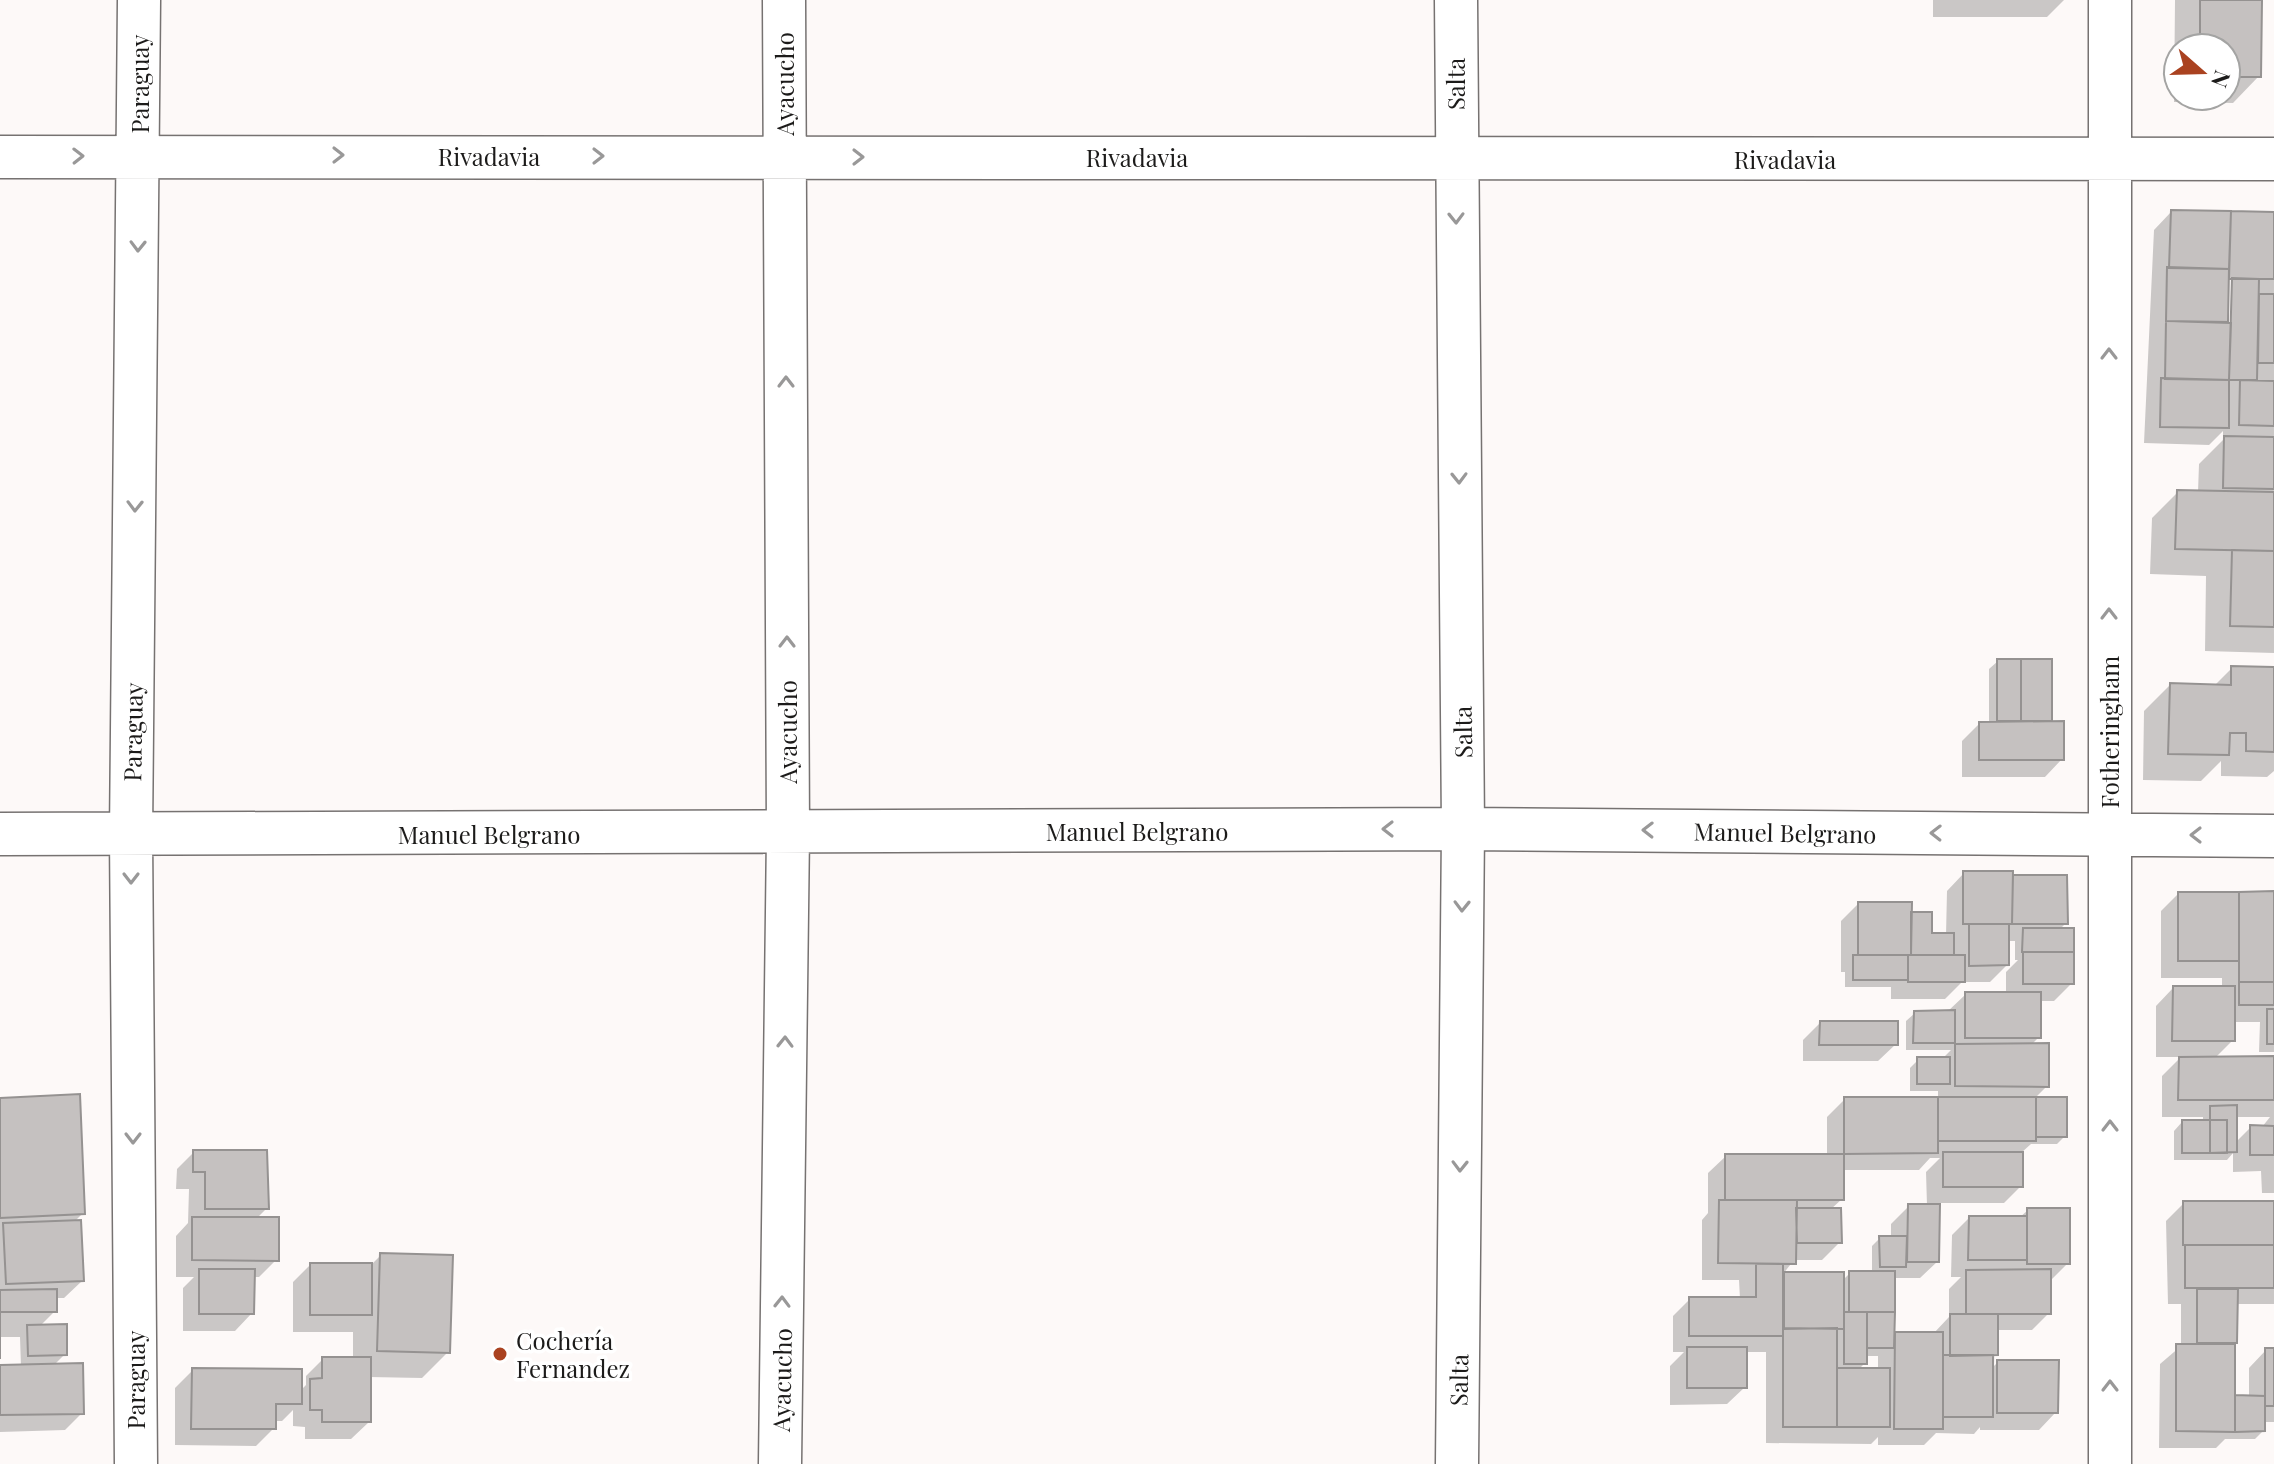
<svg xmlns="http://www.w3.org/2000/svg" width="2274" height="1464" font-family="'Playfair Display',serif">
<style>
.shadow{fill:#0003;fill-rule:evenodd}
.building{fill:#c5c1c0;stroke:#959291;stroke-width:2}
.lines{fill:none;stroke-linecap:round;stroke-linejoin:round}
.street-casing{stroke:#767271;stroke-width:45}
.street{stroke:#fff;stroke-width:42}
.oneway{stroke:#999898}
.poi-dot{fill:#aa4220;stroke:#fff;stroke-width:3}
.labels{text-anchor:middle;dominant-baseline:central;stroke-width:7;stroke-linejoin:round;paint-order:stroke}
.street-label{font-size:24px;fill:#1c1b1a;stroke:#fff}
.poi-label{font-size:24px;fill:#1c1b1a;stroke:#fff;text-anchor:start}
</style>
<rect width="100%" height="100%" fill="#fdf9f8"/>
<path class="shadow" d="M 1933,0 L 2064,0 L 2047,17 L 1933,17 Z
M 2175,0 L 2260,0 L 2259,76 L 2233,103 L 2174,102 ZM 2178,48 L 2226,48 L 2226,96 L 2178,96 Z
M 2171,212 L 2274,214 L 2274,653 L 2205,651 L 2206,576 L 2150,574 L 2152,518 L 2178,492 L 2198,492 L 2199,464 L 2223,440 L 2223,431 L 2209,445 L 2144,443 L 2154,230 ZM 2234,276 L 2232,333 L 2229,333 L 2227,277 Z
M 1998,661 L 2050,661 L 2050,723 L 2062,759 L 2045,777 L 1962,777 L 1962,741 L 1979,724 L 1989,724 L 1989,669 Z
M 2232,668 L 2274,669 L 2274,771 L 2267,777 L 2221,776 L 2221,761 L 2201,781 L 2143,780 L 2144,711 L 2170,685 L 2214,686 Z
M 1964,873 L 2065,876 L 2066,923 L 2059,930 L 2072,983 L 2054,1001 L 2039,1001 L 2039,1037 L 2031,1045 L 2047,1086 L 2033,1100 L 2065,1136 L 2057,1144 L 2031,1144 L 2021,1153 L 2021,1186 L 2004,1203 L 1938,1203 L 1938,1261 L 1920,1278 L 1893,1278 L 1892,1337 L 1933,1334 L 1949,1317 L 1949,1289 L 1961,1277 L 1951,1277 L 1952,1235 L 1969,1218 L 2019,1218 L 2028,1210 L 2068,1263 L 2051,1280 L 2049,1313 L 2032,1330 L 1995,1330 L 1994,1366 L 1998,1362 L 2056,1412 L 2039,1430 L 1980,1430 L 1980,1427 L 1974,1434 L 1936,1433 L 1924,1445 L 1878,1445 L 1878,1437 L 1871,1444 L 1766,1443 L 1766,1352 L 1745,1352 L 1745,1387 L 1727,1404 L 1670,1405 L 1670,1366 L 1684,1352 L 1673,1352 L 1673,1316 L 1690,1299 L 1740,1299 L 1739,1280 L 1702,1280 L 1702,1220 L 1708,1213 L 1708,1173 L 1726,1156 L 1827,1156 L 1827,1117 L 1845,1099 L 1938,1099 L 1938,1091 L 1910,1091 L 1910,1068 L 1918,1060 L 1942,1059 L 1951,1050 L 1906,1050 L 1906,1021 L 1915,1013 L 1947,1012 L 1966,994 L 2006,994 L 2006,972 L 2018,960 L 2015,960 L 2015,941 L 2007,941 L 2007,965 L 1990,982 L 1962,982 L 1945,999 L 1891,999 L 1891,987 L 1845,987 L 1845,972 L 1841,972 L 1841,921 L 1858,904 L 1910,914 L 1930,935 L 1946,935 L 1947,891 ZM 1930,1158 L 1940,1158 L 1926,1172 L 1927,1206 L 1909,1206 L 1891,1224 L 1891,1238 L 1880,1238 L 1872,1246 L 1872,1273 L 1850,1273 L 1842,1281 L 1842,1274 L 1783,1274 L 1794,1260 L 1822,1260 L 1840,1242 L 1830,1210 L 1842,1199 L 1842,1170 L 1919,1170 ZM 1865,1356 L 1878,1356 L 1878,1370 L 1858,1370 L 1865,1363 Z
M 2274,893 L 2274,1052 L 2259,1052 L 2260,1022 L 2233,1022 L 2233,1040 L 2215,1058 L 2274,1058 L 2274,1193 L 2262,1193 L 2261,1171 L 2233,1172 L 2233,1153 L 2227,1160 L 2174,1160 L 2174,1131 L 2182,1122 L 2203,1122 L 2203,1117 L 2162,1117 L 2162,1076 L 2181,1057 L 2156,1057 L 2156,1006 L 2173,988 L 2222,988 L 2222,978 L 2161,978 L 2161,911 L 2178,894 ZM 2235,1117 L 2270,1117 L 2262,1127 L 2251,1127 L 2235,1143 Z
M 1820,1023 L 1896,1044 L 1878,1061 L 1803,1061 L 1803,1040 Z
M 0,1100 L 83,1213 L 74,1222 L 82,1281 L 64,1298 L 55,1298 L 55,1311 L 39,1327 L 65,1354 L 53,1366 L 82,1413 L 65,1430 L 0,1432 L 0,1367 L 21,1367 L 20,1337 L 0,1337 Z
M 194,1152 L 267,1208 L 256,1219 L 276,1260 L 259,1277 L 253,1277 L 252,1313 L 235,1331 L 183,1331 L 183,1288 L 194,1277 L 176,1277 L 176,1236 L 188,1223 L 189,1189 L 176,1189 L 177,1169 Z
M 2274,1201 L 2274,1304 L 2235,1304 L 2233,1397 L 2249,1397 L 2249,1368 L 2266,1350 L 2274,1350 L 2274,1422 L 2263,1422 L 2263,1431 L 2255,1439 L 2225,1439 L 2216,1448 L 2159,1448 L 2160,1364 L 2181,1346 L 2181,1304 L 2168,1304 L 2166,1221 L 2184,1203 Z
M 381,1255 L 448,1352 L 422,1378 L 369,1377 L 369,1422 L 351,1439 L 305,1439 L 305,1427 L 293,1426 L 293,1410 L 282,1421 L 274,1421 L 274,1428 L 256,1446 L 175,1445 L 175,1388 L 193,1370 L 300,1391 L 306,1385 L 306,1376 L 323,1359 L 353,1359 L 353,1332 L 293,1332 L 293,1282 L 310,1265 L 371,1265 Z"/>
<path class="building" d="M 2200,0 L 2262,0 L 2261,77 L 2226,77 L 2226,48 L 2200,48 Z
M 2171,210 L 2231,211 L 2229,269 L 2169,268 Z
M 2231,211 L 2274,212 L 2274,279 L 2229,279 Z
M 2167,267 L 2229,269 L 2228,322 L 2166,321 Z
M 2232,278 L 2259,279 L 2257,380 L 2229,380 Z
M 2259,294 L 2274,294 L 2274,363 L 2258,363 Z
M 2166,321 L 2231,323 L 2229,380 L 2165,379 Z
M 2161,378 L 2229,380 L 2229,428 L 2160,427 Z
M 2240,380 L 2274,381 L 2274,426 L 2239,425 Z
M 2224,436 L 2274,437 L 2274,489 L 2223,488 Z
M 2177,490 L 2274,492 L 2274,551 L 2175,549 Z
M 2232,550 L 2274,551 L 2274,627 L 2230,626 Z
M 1997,659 L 2021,659 L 2021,721 L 1997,721 Z
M 2021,659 L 2052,659 L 2052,721 L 2021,721 Z
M 2231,666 L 2274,667 L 2274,752 L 2246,751 L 2246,733 L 2230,733 L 2229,755 L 2168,754 L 2170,683 L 2231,685 Z
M 2064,721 L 2064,760 L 1979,760 L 1979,722 Z
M 1963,871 L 2013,871 L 2012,924 L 1963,924 Z
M 2013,875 L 2067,875 L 2068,924 L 2012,924 Z
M 2274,891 L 2274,982 L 2239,982 L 2239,892 Z
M 2178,892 L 2239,892 L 2239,961 L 2178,961 Z
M 1858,902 L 1912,902 L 1911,955 L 1858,955 Z
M 1911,912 L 1932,912 L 1932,933 L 1954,933 L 1954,955 L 1911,955 Z
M 1969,924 L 2009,924 L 2009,965 L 1969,966 Z
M 2023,928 L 2074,928 L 2074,952 L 2022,952 Z
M 2023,952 L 2074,952 L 2074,984 L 2023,984 Z
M 1853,955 L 1908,955 L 1908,980 L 1853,980 Z
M 1908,955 L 1965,955 L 1965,982 L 1908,982 Z
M 2239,982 L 2274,982 L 2274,1005 L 2239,1005 Z
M 2173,986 L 2235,986 L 2235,1041 L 2172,1041 Z
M 1965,992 L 2041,992 L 2041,1038 L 1965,1038 Z
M 2267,1009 L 2274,1009 L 2274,1044 L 2267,1044 Z
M 1955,1010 L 1955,1043 L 1913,1043 L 1914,1011 Z
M 1820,1021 L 1898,1021 L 1898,1045 L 1819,1045 Z
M 2049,1043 L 2049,1087 L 1955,1086 L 1955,1044 Z
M 2274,1056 L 2274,1100 L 2178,1100 L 2179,1057 Z
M 1917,1057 L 1950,1057 L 1950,1084 L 1917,1084 Z
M 80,1094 L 85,1214 L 0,1218 L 0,1098 Z
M 1844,1097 L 1938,1097 L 1938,1153 L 1844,1154 Z
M 1938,1097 L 2036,1097 L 2036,1141 L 1938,1141 Z
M 2036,1097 L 2067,1097 L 2067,1137 L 2036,1137 Z
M 2237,1105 L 2237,1152 L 2210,1153 L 2210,1106 Z
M 2182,1120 L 2227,1120 L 2227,1153 L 2182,1153 Z
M 2250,1125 L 2274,1126 L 2274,1155 L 2250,1155 Z
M 193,1150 L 267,1150 L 269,1209 L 205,1209 L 205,1172 L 193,1172 Z
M 1943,1152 L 2023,1152 L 2023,1187 L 1943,1187 Z
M 1725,1154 L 1844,1154 L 1844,1200 L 1725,1200 Z
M 1719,1200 L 1797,1200 L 1796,1264 L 1718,1263 Z
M 2183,1201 L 2274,1201 L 2274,1245 L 2183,1245 Z
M 1908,1204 L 1940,1204 L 1939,1262 L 1907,1262 Z
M 1796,1208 L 1841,1208 L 1842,1243 L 1797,1243 Z
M 2027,1208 L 2070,1208 L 2070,1264 L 2027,1264 Z
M 1969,1216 L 2027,1216 L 2027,1260 L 1968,1260 Z
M 192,1217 L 279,1217 L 279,1261 L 192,1260 Z
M 81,1220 L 84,1281 L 6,1284 L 3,1223 Z
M 1879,1236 L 1907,1236 L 1906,1267 L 1880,1267 Z
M 2185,1245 L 2274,1245 L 2274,1288 L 2185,1288 Z
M 380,1253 L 453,1255 L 450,1353 L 377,1351 Z
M 310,1263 L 372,1263 L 372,1315 L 310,1315 Z
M 1756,1264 L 1783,1264 L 1783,1336 L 1689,1336 L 1689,1297 L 1756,1297 Z
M 199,1269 L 255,1269 L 254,1314 L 199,1314 Z
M 2051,1269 L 2051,1314 L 1966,1314 L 1966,1270 Z
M 1849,1271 L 1895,1271 L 1895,1312 L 1849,1312 Z
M 1784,1272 L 1844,1272 L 1844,1329 L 1784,1328 Z
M 57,1289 L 57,1312 L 0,1312 L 0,1359 L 0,1290 Z
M 2197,1289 L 2238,1289 L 2237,1343 L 2197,1343 Z
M 1844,1312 L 1867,1312 L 1867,1364 L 1844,1364 Z
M 1867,1312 L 1895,1312 L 1894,1348 L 1867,1348 Z
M 1950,1314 L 1998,1314 L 1998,1355 L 1950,1356 Z
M 67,1324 L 67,1355 L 28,1356 L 27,1325 Z
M 1837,1328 L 1837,1427 L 1783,1427 L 1783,1329 Z
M 1895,1332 L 1943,1332 L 1943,1429 L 1894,1429 Z
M 2176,1344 L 2235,1344 L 2235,1432 L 2176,1431 Z
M 1687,1347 L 1747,1347 L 1747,1388 L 1687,1388 Z
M 2265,1348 L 2274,1348 L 2274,1406 L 2265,1406 Z
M 1943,1355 L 1993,1355 L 1993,1417 L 1943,1417 Z
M 322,1357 L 371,1357 L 371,1422 L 322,1422 L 322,1410 L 310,1410 L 310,1379 L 322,1378 Z
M 1997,1360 L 2059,1360 L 2058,1413 L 1997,1413 Z
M 83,1363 L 84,1414 L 0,1415 L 0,1365 Z
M 192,1368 L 302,1369 L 302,1404 L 276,1404 L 276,1429 L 191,1429 Z
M 1837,1368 L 1890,1368 L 1890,1427 L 1837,1427 Z
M 2235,1395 L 2265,1396 L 2265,1431 L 2235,1432 Z"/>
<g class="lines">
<g class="street-casing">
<path id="street" d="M 1456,0 L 1463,829 L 1457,1464
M 2110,0 L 2110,1464
M 0,157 L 2274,159
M 0,834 L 1463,829 L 2274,836
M 136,1464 L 131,835 L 139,0
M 780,1464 L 788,833 L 784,0"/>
</g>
<use href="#street" class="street"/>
</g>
<defs><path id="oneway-chevron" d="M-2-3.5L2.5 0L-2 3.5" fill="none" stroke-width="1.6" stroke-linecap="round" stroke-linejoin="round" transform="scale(2)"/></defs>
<g class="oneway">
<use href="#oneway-chevron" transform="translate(338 155)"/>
<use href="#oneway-chevron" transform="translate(78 156) rotate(-1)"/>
<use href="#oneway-chevron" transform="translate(598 156)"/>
<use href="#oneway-chevron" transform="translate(858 157)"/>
<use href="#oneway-chevron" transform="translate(1456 218) rotate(89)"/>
<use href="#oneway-chevron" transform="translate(138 246) rotate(91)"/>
<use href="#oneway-chevron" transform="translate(2109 354) rotate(-90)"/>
<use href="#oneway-chevron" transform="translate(786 382) rotate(-90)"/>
<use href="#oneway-chevron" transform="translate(1459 478) rotate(89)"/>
<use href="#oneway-chevron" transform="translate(135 506) rotate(91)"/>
<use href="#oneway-chevron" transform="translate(2109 614) rotate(-90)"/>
<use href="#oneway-chevron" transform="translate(787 642) rotate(-90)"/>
<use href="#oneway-chevron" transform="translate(1388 829) rotate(180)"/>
<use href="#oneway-chevron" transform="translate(1648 830) rotate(-179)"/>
<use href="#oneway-chevron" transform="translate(1936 833) rotate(-179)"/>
<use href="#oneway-chevron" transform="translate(2196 835) rotate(-180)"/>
<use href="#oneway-chevron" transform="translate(131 878) rotate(90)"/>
<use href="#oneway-chevron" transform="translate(1462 906) rotate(91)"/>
<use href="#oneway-chevron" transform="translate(785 1042) rotate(-89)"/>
<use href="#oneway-chevron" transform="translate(2110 1126) rotate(-90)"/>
<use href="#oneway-chevron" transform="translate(133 1138) rotate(90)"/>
<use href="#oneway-chevron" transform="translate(1460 1166) rotate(91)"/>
<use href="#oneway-chevron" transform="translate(782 1302) rotate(-89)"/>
<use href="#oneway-chevron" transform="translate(2110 1386) rotate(-90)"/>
</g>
<circle class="poi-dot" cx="500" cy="1354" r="8"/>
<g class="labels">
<g class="street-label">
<text transform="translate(139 84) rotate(-90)">Paraguay</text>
<text transform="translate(784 84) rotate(-90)">Ayacucho</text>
<text transform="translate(1455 84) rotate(-90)">Salta</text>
<text x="489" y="156">Rivadavia</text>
<text x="1137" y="157">Rivadavia</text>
<text x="1785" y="159">Rivadavia</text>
<text transform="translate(132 732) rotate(-89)">Paraguay</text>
<text transform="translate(787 732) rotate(-90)">Ayacucho</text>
<text transform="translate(1462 732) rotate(-91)">Salta</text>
<text transform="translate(2109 732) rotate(-90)">Fotheringham</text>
<text x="1137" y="831">Manuel Belgrano</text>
<text transform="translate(1785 832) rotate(1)">Manuel Belgrano</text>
<text x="489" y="834">Manuel Belgrano</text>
<text transform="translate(135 1380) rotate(-90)">Paraguay</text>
<text transform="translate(781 1380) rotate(-89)">Ayacucho</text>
<text transform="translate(1458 1380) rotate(-89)">Salta</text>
</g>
<g class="poi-label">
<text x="516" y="1340">Cochería<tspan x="516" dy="28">Fernandez</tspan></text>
</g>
</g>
<g transform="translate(2202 72) rotate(110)"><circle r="38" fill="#ffffff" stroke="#a4a4a3" stroke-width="2"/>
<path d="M0-6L14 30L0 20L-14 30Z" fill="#aa4220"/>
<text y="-12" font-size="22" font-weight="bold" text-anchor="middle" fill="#1c1b1a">N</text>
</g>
</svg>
